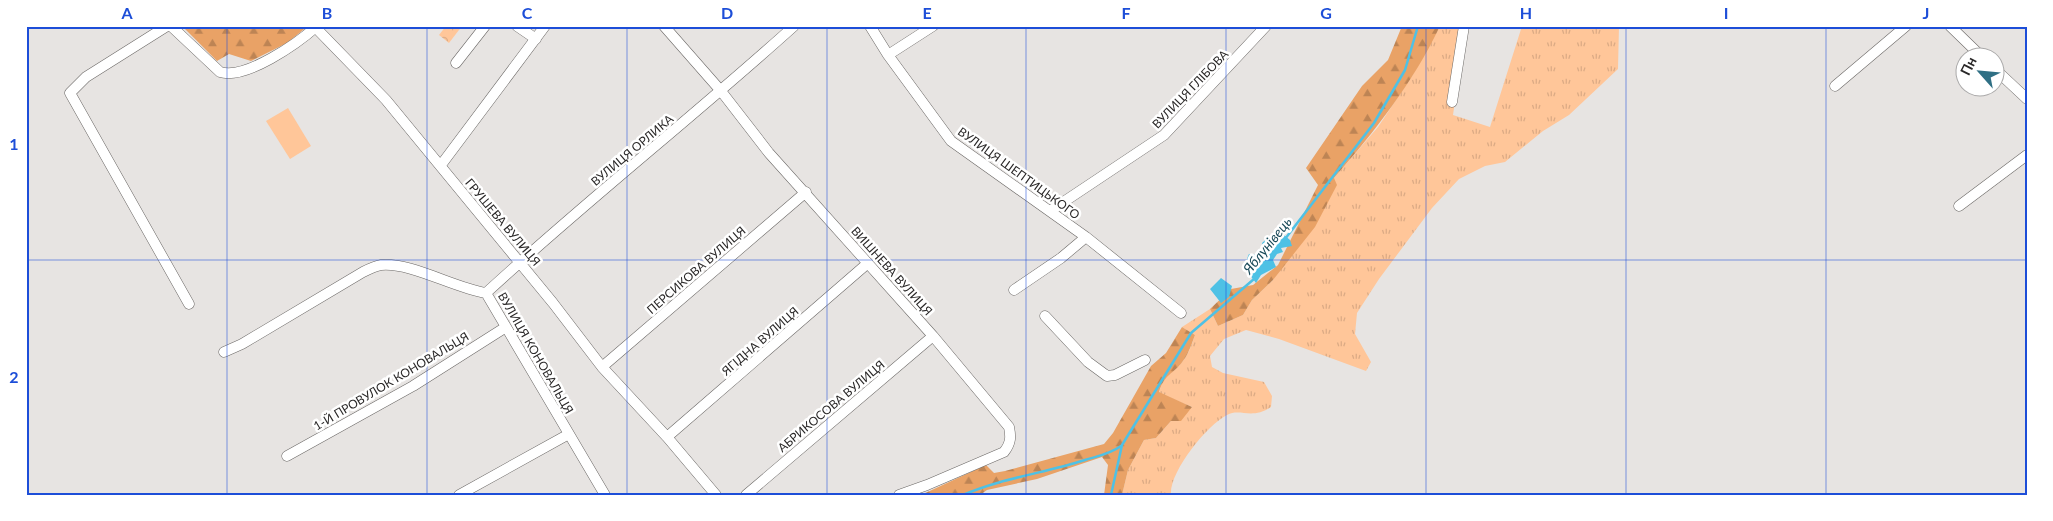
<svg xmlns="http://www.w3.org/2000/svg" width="2053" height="521" font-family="Lato,sans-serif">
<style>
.grass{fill:url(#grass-tufts)}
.forest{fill:url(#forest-firs)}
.park{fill:url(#park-crowns)}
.pitch{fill:#ffc699}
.water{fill:#4ec1e5}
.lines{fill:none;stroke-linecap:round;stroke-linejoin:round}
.stream{stroke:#4ec1e5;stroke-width:2.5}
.minor-casing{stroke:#6a6765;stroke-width:11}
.minor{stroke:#fff;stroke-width:10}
.grid{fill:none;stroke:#1d4ed8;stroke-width:1;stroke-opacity:0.55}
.labels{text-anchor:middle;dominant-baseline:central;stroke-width:5;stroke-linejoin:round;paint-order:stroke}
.street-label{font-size:12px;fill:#2a2828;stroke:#fff}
.water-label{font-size:14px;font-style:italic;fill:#184958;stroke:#fff}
.neatline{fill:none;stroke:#1d4ed8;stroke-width:2}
.grid-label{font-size:16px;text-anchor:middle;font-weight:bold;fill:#1d4ed8}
</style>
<defs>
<pattern id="grass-tufts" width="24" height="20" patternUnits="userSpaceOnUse" patternTransform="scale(1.25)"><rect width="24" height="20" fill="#ffc699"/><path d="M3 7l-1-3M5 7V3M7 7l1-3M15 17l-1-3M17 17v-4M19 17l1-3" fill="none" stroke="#dbaa84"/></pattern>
<pattern id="forest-firs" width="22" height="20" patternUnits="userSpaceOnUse" patternTransform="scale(1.25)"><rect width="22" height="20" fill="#e9a266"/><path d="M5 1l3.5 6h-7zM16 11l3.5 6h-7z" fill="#bd8454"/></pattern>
<pattern id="park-crowns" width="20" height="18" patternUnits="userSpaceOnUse" patternTransform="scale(1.25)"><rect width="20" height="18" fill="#ffc699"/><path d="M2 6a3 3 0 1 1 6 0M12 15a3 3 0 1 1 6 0" fill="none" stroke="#dbaa84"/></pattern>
</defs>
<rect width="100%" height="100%" fill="#e7e4e2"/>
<path class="grass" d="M 1440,26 L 1466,26 L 1453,115 L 1490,127 L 1522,26 L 1619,26 L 1618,69 L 1569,115 L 1543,131 L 1505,162 L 1485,166 L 1459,179 L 1432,208 L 1379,279 L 1357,313 L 1355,334 L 1371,362 L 1366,371 L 1279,339 L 1246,330 L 1224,339 L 1210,356 L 1212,367 L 1223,373 L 1264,382 L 1272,396 L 1271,407 C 1252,420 1240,408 1227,415 C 1207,425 1169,472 1171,495 L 1122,495 L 1128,470 L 1144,440 L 1156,438 L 1171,421 L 1192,407 L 1159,393 C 1165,371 1172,376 1183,361 C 1189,353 1192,344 1195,335 L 1182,327 L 1210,309 L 1218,326 L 1243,315 L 1252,300 L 1273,280 L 1334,178 L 1378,127 L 1412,76 Z"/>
<path class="forest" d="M 182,26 L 308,26 L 287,43 L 251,61 L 229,54 L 217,61 Z
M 1402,26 L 1440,26 C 1413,83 1375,131 1334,178 L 1337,185 L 1315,227 L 1273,280 L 1252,300 L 1243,315 L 1218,326 L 1210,309 L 1231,289 L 1253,285 L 1278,265 L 1318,185 L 1306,168 L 1362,86 L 1388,60 Z
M 1182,327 L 1195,335 C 1192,343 1189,353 1183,361 C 1173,375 1165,373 1159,392 L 1192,407 L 1181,421 L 1171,421 L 1156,438 L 1144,440 L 1128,470 L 1122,495 L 1104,495 L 1108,465 L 1102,457 L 1037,479 L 987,490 L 980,495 L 921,495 L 986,465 L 994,473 L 1005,471 L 1104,444 L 1113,433 L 1151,366 L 1166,353 Z"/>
<path class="park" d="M 446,26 L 462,26 L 449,43 L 439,35 Z"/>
<path class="pitch" d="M 288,108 L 311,146 L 290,159 L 266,121 Z"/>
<path class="water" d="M 1277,229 L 1290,240 L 1292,246 L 1281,248 L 1283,252 L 1277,254 L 1273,260 L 1276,267 L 1261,275 L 1256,283 C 1248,273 1243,266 1249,254 L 1258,255 L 1263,248 L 1262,243 Z
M 1221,278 L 1232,286 L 1229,297 L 1221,303 L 1210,289 Z"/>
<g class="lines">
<path class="stream" d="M 1285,239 L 1374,123 L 1405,70 L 1418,26
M 963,495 C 1002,478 1045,473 1085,460 C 1098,456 1110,454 1121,446
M 1111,495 L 1122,445 L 1191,333 L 1254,279"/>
<g class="minor-casing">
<path id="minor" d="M 167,26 L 86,77 L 70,93 L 189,304
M 171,26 L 220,72 C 246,80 298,43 317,26
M 517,26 L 536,39
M 664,26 L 721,91 L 769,153 L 933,336 L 1009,427 C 1011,437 1011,443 1004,452 L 927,485 L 899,495
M 870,26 L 888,55 L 951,141 L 1086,237 L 1181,313
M 1950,26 L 1983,58
M 316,28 L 386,100 L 553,303 L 602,367 L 667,437 L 716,495
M 888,55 L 933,26
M 456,63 L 485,26
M 1996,70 L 2027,99
M 1835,86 L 1906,26
M 1452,102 L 1464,26
M 441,165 L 545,26
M 1959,206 L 2027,155
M 1050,211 L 1164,135 L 1266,26
M 1014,290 L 1061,258 L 1086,237
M 486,293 C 586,201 693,117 794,26
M 486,293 L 605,495
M 1045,316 L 1088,362 L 1107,376 L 1115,375 L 1145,360
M 224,352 L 242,344 L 363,272 C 369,269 375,266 381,265 C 411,262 454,288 486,293
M 602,367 L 806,192
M 667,437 L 868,263
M 287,456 L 413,386 L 506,327
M 459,495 L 569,434
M 746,495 L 933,336"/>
</g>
<use href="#minor" class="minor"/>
</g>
<path class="grid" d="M 227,26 L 227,495M 427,26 L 427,495M 627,26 L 627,495M 827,26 L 827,495M 1026,26 L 1026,495M 1226,26 L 1226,495M 1426,26 L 1426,495M 1626,26 L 1626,495M 1826,26 L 1826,495M 26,260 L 2027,260"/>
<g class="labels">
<g class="street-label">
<text transform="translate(1190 89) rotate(-46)">ВУЛИЦЯ ГЛІБОВА</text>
<text transform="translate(632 150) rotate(-40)">ВУЛИЦЯ ОРЛИКА</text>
<text transform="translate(1019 173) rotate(36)">ВУЛИЦЯ ШЕПТИЦЬКОГО</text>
<text transform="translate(503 222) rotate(50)">ГРУШЕВА ВУЛИЦЯ</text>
<text transform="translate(696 270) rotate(-41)">ПЕРСИКОВА ВУЛИЦЯ</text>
<text transform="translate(892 271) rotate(48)">ВИШНЕВА ВУЛИЦЯ</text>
<text transform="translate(760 341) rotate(-41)">ЯГІДНА ВУЛИЦЯ</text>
<text transform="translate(536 353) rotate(60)">ВУЛИЦЯ КОНОВАЛЬЦЯ</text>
<text transform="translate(391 381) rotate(-31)">1-Й ПРОВУЛОК КОНОВАЛЬЦЯ</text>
<text transform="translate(831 406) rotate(-40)">АБРИКОСОВА ВУЛИЦЯ</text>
</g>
<g class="water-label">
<text transform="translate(1267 245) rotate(-51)">Яблунівець</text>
</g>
</g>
<rect width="2053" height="521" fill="none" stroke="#ffffff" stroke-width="55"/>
<g transform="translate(1980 72) rotate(297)"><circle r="24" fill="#ffffff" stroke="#aaa9a9"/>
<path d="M0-4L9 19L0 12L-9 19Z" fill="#2f6f84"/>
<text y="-8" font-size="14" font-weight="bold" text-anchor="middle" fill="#2a2828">Пн</text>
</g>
<rect x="28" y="28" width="1998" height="466" class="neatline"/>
<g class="grid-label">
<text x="127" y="19">A</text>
<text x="327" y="19">B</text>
<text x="527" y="19">C</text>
<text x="727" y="19">D</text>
<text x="927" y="19">E</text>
<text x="1126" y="19">F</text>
<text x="1326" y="19">G</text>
<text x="1526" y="19">H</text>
<text x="1726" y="19">I</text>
<text x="1926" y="19">J</text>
<text x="14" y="150">1</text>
<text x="14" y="383">2</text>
</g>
</svg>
